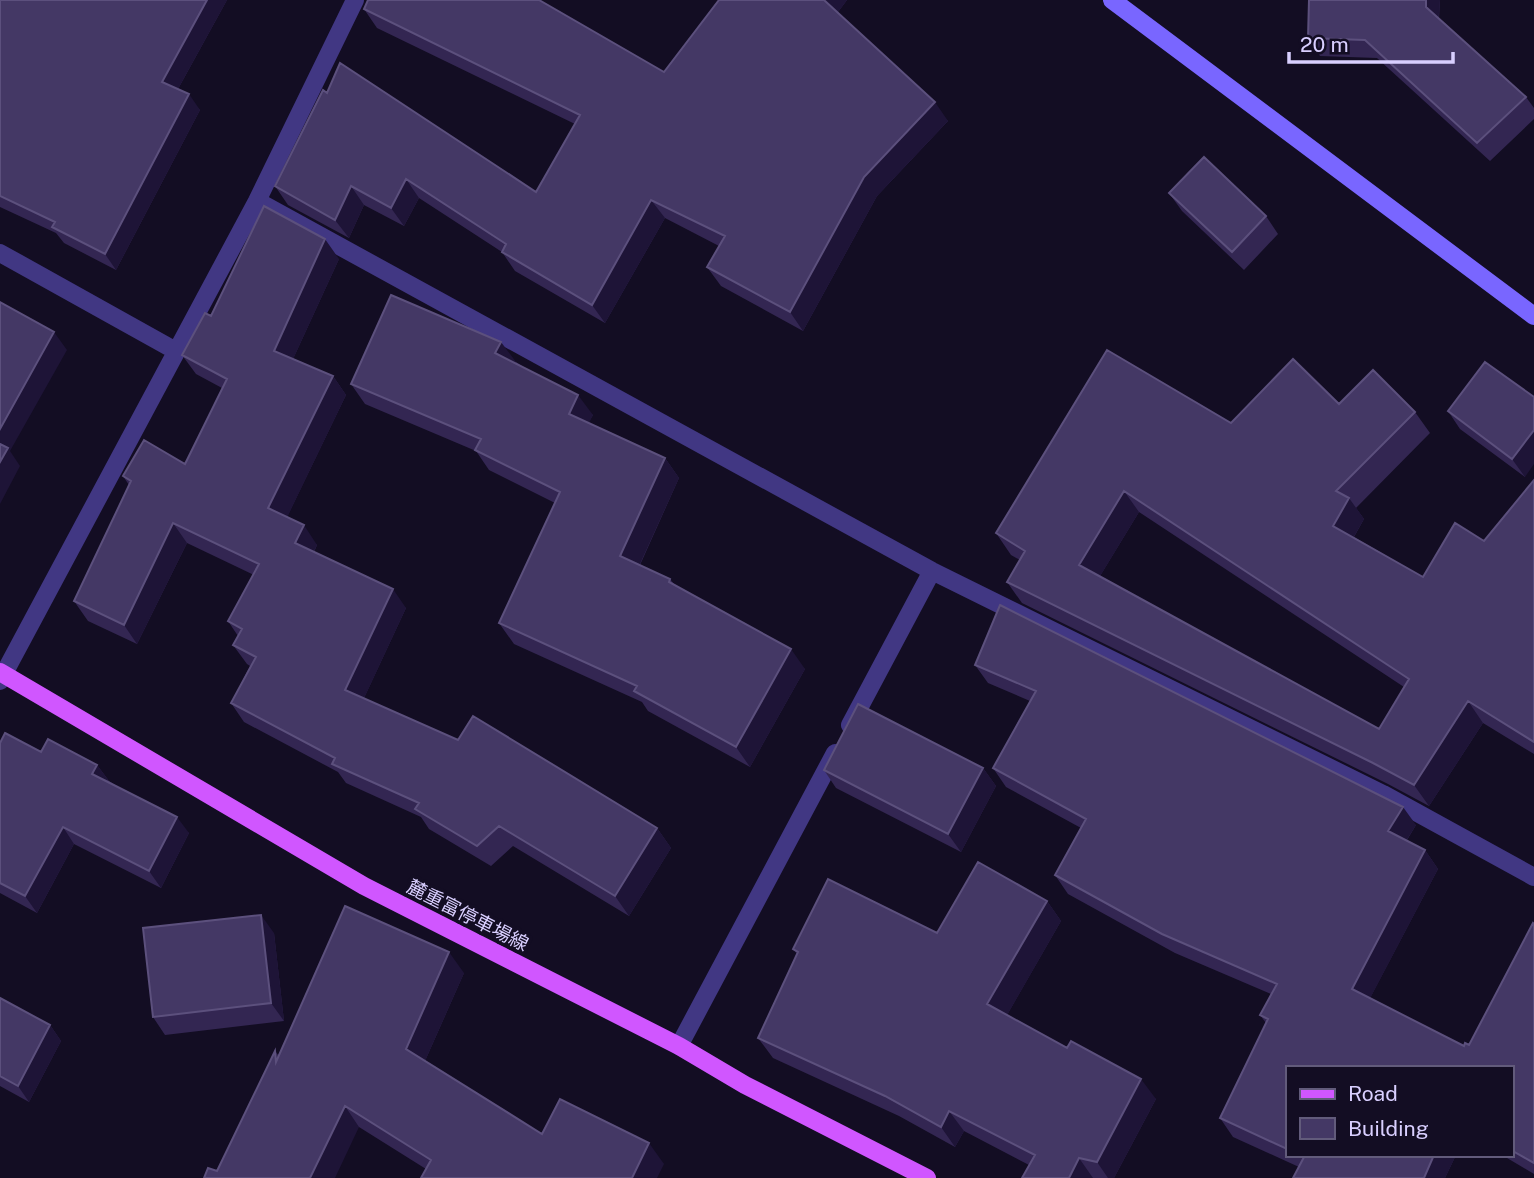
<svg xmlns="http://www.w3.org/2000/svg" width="1534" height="1178" font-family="'Public Sans','Noto Sans JP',sans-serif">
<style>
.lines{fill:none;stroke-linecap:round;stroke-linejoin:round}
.street{stroke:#413783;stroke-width:18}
.secondary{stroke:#7966ff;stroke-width:18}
.primary{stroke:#d056ff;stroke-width:18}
.wall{fill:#332652;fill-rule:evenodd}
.shaded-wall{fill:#1e1437}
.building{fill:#443865;stroke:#5c507d;stroke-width:2;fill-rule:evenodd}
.labels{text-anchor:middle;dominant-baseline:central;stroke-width:7;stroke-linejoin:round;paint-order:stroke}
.street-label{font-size:19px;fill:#d9cfff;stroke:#130d23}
</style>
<rect width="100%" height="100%" fill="#130d23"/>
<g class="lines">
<path class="street" d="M 257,201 L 932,571 L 1383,794 L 1534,877
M 0,253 L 176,351
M 0,681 L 257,201 L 355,0
M 850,725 L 932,571
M 679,1046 L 835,753"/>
<path class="secondary" d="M 1112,0 L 1534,316"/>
<path class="primary" d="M 0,672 L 364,886 L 679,1046 L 745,1085 L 927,1178"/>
</g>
<path class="wall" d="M 0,0 L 227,0 L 178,89 L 200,110 L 116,270 L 64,243 L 56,233 L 0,207 Z
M 719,0 L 847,0 L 838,12 L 948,121 L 877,196 L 803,331 L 721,286 L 707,267 L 719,246 L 665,218 L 605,323 L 515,271 L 502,252 L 419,198 L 404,226 L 364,205 L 349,238 L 288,205 L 275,186 L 323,90 L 536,192 L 575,124 L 377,28 L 364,9 L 664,72 Z
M 1309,0 L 1440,0 L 1439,19 L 1526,97 L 1534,108 L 1534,119 L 1490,161 L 1377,58 L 1320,56 L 1308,38 Z
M 1169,193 L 1266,216 L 1278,234 L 1244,270 L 1182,211 Z
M 339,259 L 293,359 L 333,376 L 346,395 L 287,517 L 317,545 L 314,552 L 406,608 L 364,698 L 657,828 L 671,848 L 629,916 L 513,846 L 491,866 L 429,829 L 421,817 L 346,783 L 338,772 L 244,722 L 231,703 L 250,666 L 247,664 L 233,645 L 238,636 L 228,621 L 254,575 L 187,543 L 137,644 L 88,621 L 74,601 L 129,485 L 123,476 L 185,464 L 222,388 L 196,374 L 182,355 L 211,316 Z
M 516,362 L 593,415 L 588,423 L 665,458 L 679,478 L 640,565 L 670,579 L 674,584 L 805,669 L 750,767 L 648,711 L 642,702 L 514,644 L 499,623 L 555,503 L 489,470 L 476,451 L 365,404 L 351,384 Z
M 1534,397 L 1525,477 L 1460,429 L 1448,411 Z
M 1339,404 L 1415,412 L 1430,433 L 1356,508 L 1364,519 L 1354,537 L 1423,577 L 1484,541 L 1534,480 L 1534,754 L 1483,723 L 1429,806 L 1388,784 L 1022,603 L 1007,582 L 1020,560 L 1011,555 L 996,533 L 1231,423 ZM 1139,512 L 1404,687 L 1379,729 L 1100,576 Z
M 975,665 L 1416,825 L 1407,840 L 1425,850 L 1438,869 L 1370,998 L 1464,1046 L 1469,1045 L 1534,924 L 1534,1174 L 1502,1155 L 1511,1155 L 1511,1068 L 1287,1068 L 1287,1155 L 1456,1155 L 1445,1178 L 1293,1178 L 1299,1167 L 1233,1137 L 1220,1118 L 1266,1023 L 1260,1015 L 1271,994 L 1175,953 L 1068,894 L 1055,875 L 1081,828 L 1006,787 L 993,768 L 1030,701 L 988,683 Z
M 0,743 L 97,765 L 109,781 L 189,833 L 161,888 L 74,844 L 37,913 L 0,893 Z
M 983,768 L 996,786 L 961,852 L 836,788 L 824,770 Z
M 1047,901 L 1061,921 L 1007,1015 L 1156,1099 L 1114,1178 L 1022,1178 L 1029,1165 L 964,1131 L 955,1147 L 899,1116 L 773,1058 L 758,1038 L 797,954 L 793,949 L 937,933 Z
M 274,933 L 284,1021 L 165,1035 L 153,1017 Z
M 464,973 L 425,1061 L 542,1134 L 664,1164 L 426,1169 L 359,1127 L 217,1171 L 275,1051 L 279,1056 Z
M 0,998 L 50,1025 L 61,1041 L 29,1102 L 0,1086 Z"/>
<path class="shaded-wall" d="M 207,0 L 227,0 L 173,98 L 162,82 Z
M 823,0 L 847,0 L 835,16 Z
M 1426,0 L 1440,0 L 1438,25 L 1426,7 Z
M 189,94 L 200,110 L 116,270 L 105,254 Z
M 935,102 L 948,121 L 877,196 L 803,331 L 790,312 L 864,177 Z
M 406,179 L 419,198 L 404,226 L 391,208 Z
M 351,186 L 364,205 L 349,238 L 335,220 Z
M 651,200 L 665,218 L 605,323 L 592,305 Z
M 325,239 L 339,259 L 288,370 L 274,351 Z
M 54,332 L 67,350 L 10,451 L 20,466 L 0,504 L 0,429 Z
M 501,342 L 516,362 L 509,373 L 495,353 Z
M 333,376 L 346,395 L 282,528 L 268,508 Z
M 578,395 L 593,415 L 583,435 L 569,414 Z
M 1534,430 L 1534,464 L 1525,477 L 1512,459 Z
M 665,458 L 679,478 L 634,577 L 620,556 Z
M 1124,491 L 1139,512 L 1094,586 L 1079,565 Z
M 1349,498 L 1364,519 L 1348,547 L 1333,526 Z
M 173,523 L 187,543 L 137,644 L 124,625 Z
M 304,525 L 317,545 L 308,563 L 295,543 Z
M 393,589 L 406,608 L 359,709 L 345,690 Z
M 791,649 L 805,669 L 750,767 L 736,747 Z
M 1468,701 L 1483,723 L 1429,806 L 1414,785 Z
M 97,765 L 109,781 L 92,774 Z
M 983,768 L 996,786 L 961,852 L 948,834 Z
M 1403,807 L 1416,825 L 1401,849 L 1388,831 Z
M 177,817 L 189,833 L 161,888 L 149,871 Z
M 63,827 L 74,844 L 37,913 L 25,896 Z
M 657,828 L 671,848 L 629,916 L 615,896 Z
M 1425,850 L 1438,869 L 1365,1008 L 1352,989 Z
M 1047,901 L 1061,921 L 1002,1024 L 987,1004 Z
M 261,915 L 274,933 L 284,1021 L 271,1003 Z
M 449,952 L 464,973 L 421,1070 L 406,1049 Z
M 50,1025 L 61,1041 L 29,1102 L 18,1086 Z
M 1141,1079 L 1156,1099 L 1114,1178 L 1108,1178 L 1097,1162 Z
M 345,1106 L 359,1127 L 335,1178 L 310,1178 Z
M 949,1111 L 964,1131 L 955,1147 L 941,1127 Z
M 649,1143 L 664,1164 L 657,1178 L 632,1178 Z
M 1434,1155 L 1456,1155 L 1445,1178 L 1424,1178 Z
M 1079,1158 L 1093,1178 L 1069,1178 Z"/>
<path class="building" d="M 0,0 L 207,0 L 162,82 L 189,94 L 105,254 L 52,227 L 55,222 L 0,196 Z
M 368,0 L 539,0 L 664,72 L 719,0 L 824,0 L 935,102 L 864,177 L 790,312 L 707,267 L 725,236 L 651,200 L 592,305 L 502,252 L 506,244 L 406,179 L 391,208 L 351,186 L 335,220 L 275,186 L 323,90 L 327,93 L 340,63 L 536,192 L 580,115 L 364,9 Z
M 1309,0 L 1426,0 L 1426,7 L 1526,97 L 1477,143 L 1365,40 L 1308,38 Z
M 1204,157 L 1266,216 L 1232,252 L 1169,193 Z
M 264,206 L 325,239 L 274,351 L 333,376 L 268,508 L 304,525 L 295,543 L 393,589 L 345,690 L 458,740 L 473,716 L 657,828 L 615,896 L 499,826 L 477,846 L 415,809 L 419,803 L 332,764 L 335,758 L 231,703 L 256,657 L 233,645 L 242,629 L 228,621 L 259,564 L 173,523 L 124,625 L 74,601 L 131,481 L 123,476 L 144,440 L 185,464 L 227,379 L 182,355 L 205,313 L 211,316 Z
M 391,295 L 501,342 L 495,353 L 578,395 L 569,414 L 665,458 L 620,556 L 670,579 L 669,582 L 791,649 L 736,747 L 634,691 L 637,686 L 499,623 L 560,492 L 475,450 L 481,439 L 351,384 Z
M 0,302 L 54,332 L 0,429 Z
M 1107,350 L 1231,423 L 1293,359 L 1339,404 L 1373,370 L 1415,412 L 1336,491 L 1349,498 L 1333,526 L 1423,577 L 1455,523 L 1484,541 L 1534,480 L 1534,742 L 1468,701 L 1414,785 L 1373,763 L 1007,582 L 1025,551 L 996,533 ZM 1124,491 L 1409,679 L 1379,729 L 1079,565 Z
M 1485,362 L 1534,397 L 1534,430 L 1512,459 L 1448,411 Z
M 0,444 L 8,448 L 0,462 Z
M 1000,605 L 1403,807 L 1388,831 L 1425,850 L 1352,989 L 1464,1046 L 1465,1043 L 1469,1045 L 1533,923 L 1534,924 L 1534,1163 L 1511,1150 L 1511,1068 L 1287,1068 L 1287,1149 L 1220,1118 L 1268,1019 L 1260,1015 L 1277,984 L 1162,934 L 1055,875 L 1086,819 L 993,768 L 1036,691 L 975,665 Z
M 858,704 L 983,768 L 948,834 L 824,770 Z
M 5,733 L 41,752 L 48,739 L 97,765 L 92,774 L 177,817 L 149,871 L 63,827 L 25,896 L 0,883 L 0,743 Z
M 978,862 L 1047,901 L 987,1004 L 1067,1048 L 1071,1041 L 1141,1079 L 1097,1162 L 1079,1158 L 1069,1178 L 1022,1178 L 1035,1155 L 949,1111 L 941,1127 L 885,1096 L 758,1038 L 798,952 L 793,949 L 828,879 L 937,933 Z
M 345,906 L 449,952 L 406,1049 L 542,1134 L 560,1099 L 649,1143 L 632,1178 L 421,1178 L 431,1160 L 345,1106 L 310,1178 L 204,1178 L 208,1168 L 217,1171 L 275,1051 L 276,1062 Z
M 261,915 L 271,1003 L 153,1017 L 143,928 Z
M 0,998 L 50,1025 L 18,1086 L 0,1076 Z
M 1301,1155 L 1434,1155 L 1424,1178 L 1293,1178 L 1304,1157 Z"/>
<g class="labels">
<g class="street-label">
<text transform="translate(468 915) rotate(27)">麓重富停車場線</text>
</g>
</g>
<rect x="1286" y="1066" width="228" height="91" fill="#130d23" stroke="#625b7b" stroke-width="2"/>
<rect x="1300" y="1089" width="35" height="10" fill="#d056ff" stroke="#625b7b" stroke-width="2"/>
<text x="1348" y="1101" font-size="21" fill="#d9cfff">Road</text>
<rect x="1300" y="1118" width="35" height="21" fill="#443865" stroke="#625b7b" stroke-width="2"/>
<text x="1348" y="1136" font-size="21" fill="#d9cfff">Building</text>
<path d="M1289 52v10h164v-10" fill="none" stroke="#d9cfff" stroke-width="3.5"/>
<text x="1300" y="52" font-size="21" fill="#d9cfff" stroke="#130d23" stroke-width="5" paint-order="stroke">20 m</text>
</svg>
